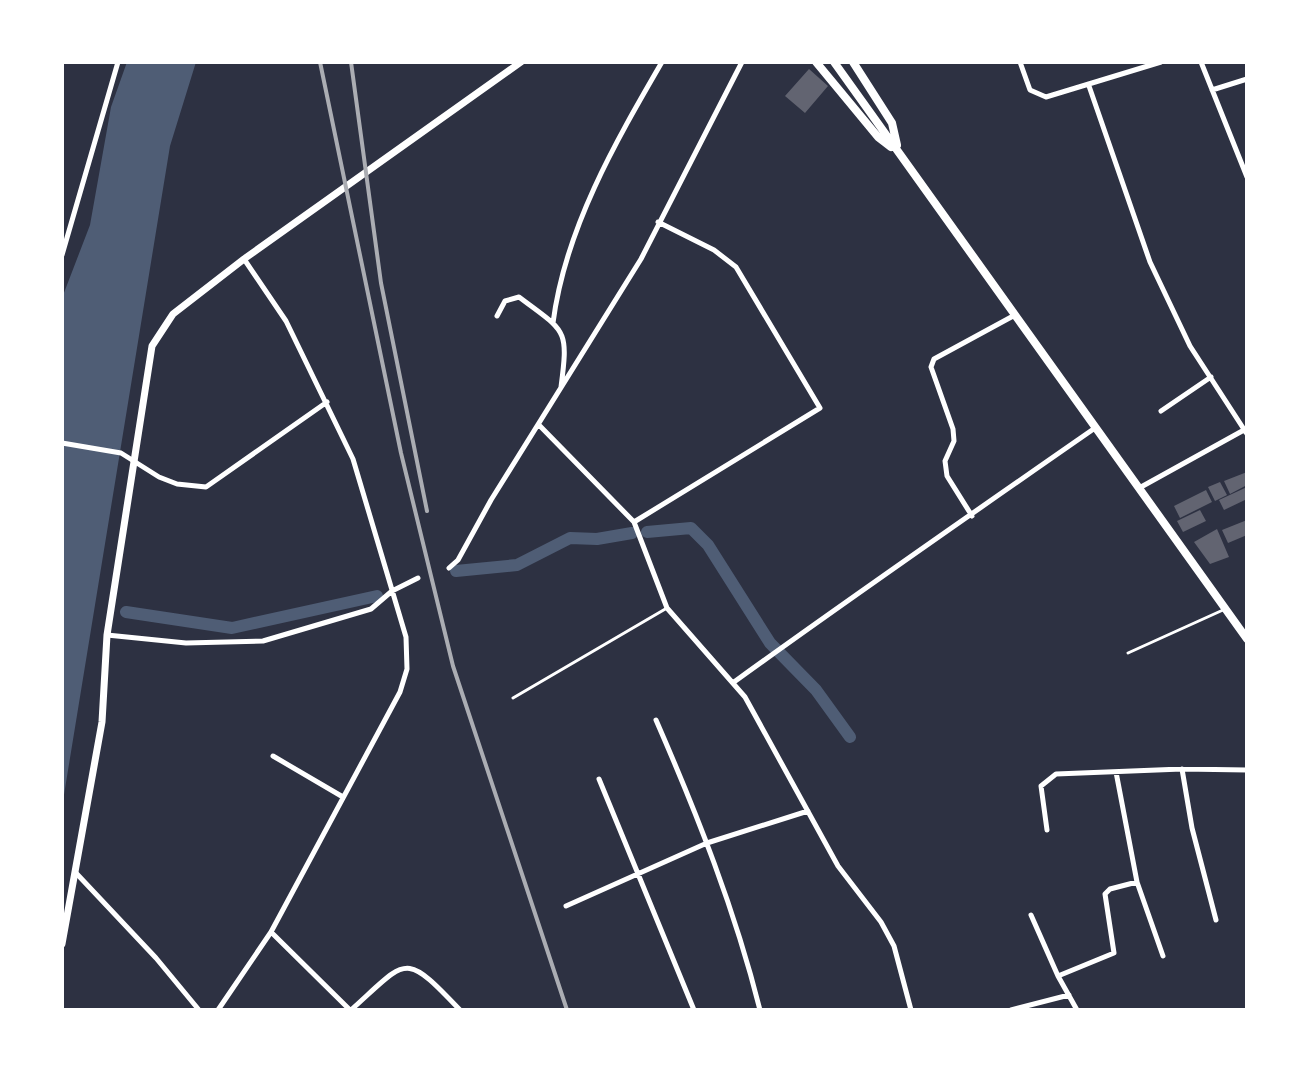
<svg xmlns="http://www.w3.org/2000/svg" width="1309" height="1072" font-family="'PT Sans',sans-serif">
<style>
.water{fill:#4f5d75}
.lines{fill:none;stroke-linecap:round;stroke-linejoin:round}
.canal{stroke:#4f5d75;stroke-width:12}
.building{fill:#626471}
.service{stroke:#fff;stroke-width:3}
.minor{stroke:#fff;stroke-width:5}
.secondary{stroke:#fff;stroke-width:7}
.primary{stroke:#fff;stroke-width:8}
.rail{stroke:#abadb3;stroke-width:4}
</style>
<rect width="100%" height="100%" fill="#2d3142"/>
<path class="water" d="M 127,62 L 196,62 L 170,146 L 62,807 L 62,298 L 90,225 L 111,107 Z"/>
<g class="lines">
<path class="canal" d="M 647,532 L 691,528 L 708,545 L 770,643 L 816,690 L 850,737
M 456,571 L 517,565 L 570,538 L 597,539 L 632,533
M 126,612 L 232,628 L 377,596"/>
</g>
<path class="building" d="M 809,69 L 828,86 L 805,113 L 785,96 Z
M 1247,472 L 1247,485 L 1230,494 L 1224,481 Z
M 1220,482 L 1227,495 L 1215,501 L 1208,487 Z
M 1247,487 L 1247,499 L 1224,510 L 1219,500 Z
M 1206,490 L 1212,502 L 1180,518 L 1174,506 Z
M 1200,510 L 1206,521 L 1183,532 L 1177,521 Z
M 1247,520 L 1247,535 L 1228,543 L 1222,530 Z
M 1217,529 L 1229,557 L 1210,564 L 1194,542 Z"/>
<g class="lines">
<path class="service" d="M 1128,653 L 1223,610
M 513,698 L 667,608"/>
<path class="minor" d="M 1020,62 L 1030,90 L 1046,97 L 1161,62
M 1201,62 L 1247,177
M 1089,86 L 1150,262 L 1190,346 L 1247,434
M 1212,90 L 1247,79
M 62,255 L 118,62
M 497,316 L 505,301 L 519,297 C 565,332 569,327 561,387
M 553,323 C 565,229 615,143 662,62
M 1161,411 L 1211,377
M 539,425 L 634,522 L 667,608 L 745,697 L 838,866 L 881,922 L 894,946 L 911,1010
M 62,443 L 121,453 L 159,477 L 177,484 L 206,487 L 327,402
M 1141,487 L 1244,430
M 972,516 L 947,476 L 945,461 L 954,441 L 953,429 L 931,367 L 934,359 L 1015,315
M 634,522 L 820,408 L 736,267 L 714,250 L 658,222
M 449,568 L 458,560 L 491,500 L 641,259 L 742,62
M 107,635 L 186,643 L 263,641 L 371,609 L 392,591 L 418,578
M 734,682 C 853,596 974,512 1095,428
M 656,720 C 697,814 735,910 760,1010
M 273,756 L 343,797
M 1182,769 L 1192,828 L 1216,920
M 1116,772 L 1137,882 L 1163,956
M 599,779 L 694,1010
M 1047,830 L 1041,786 L 1056,774 L 1182,769 L 1247,770
M 76,873 L 156,958 L 199,1010
M 566,906 L 707,843 L 808,811
M 1031,915 L 1058,976
M 271,932 L 350,1010
M 218,1010 L 271,932 L 400,692 L 407,669 L 406,637 L 353,459 L 286,321 L 244,259
M 351,1010 C 408,959 403,950 460,1010
M 1011,1010 L 1069,995
M 1077,1010 L 1058,976 L 1114,953 L 1105,894 L 1110,889 L 1137,882"/>
<path class="secondary" d="M 62,944 L 102,722 L 107,635 L 152,346 L 173,314 L 244,259 L 521,62"/>
<path class="primary" d="M 816,62 L 878,137 L 891,147
M 834,62 L 1247,639
M 853,62 L 892,123 L 897,145"/>
<path class="rail" d="M 320,62 L 401,453 L 453,666 L 567,1010
M 351,62 L 381,283 L 427,511"/>
</g>
<rect width="1309" height="1072" fill="none" stroke="#ffffff" stroke-width="128"/>
</svg>
